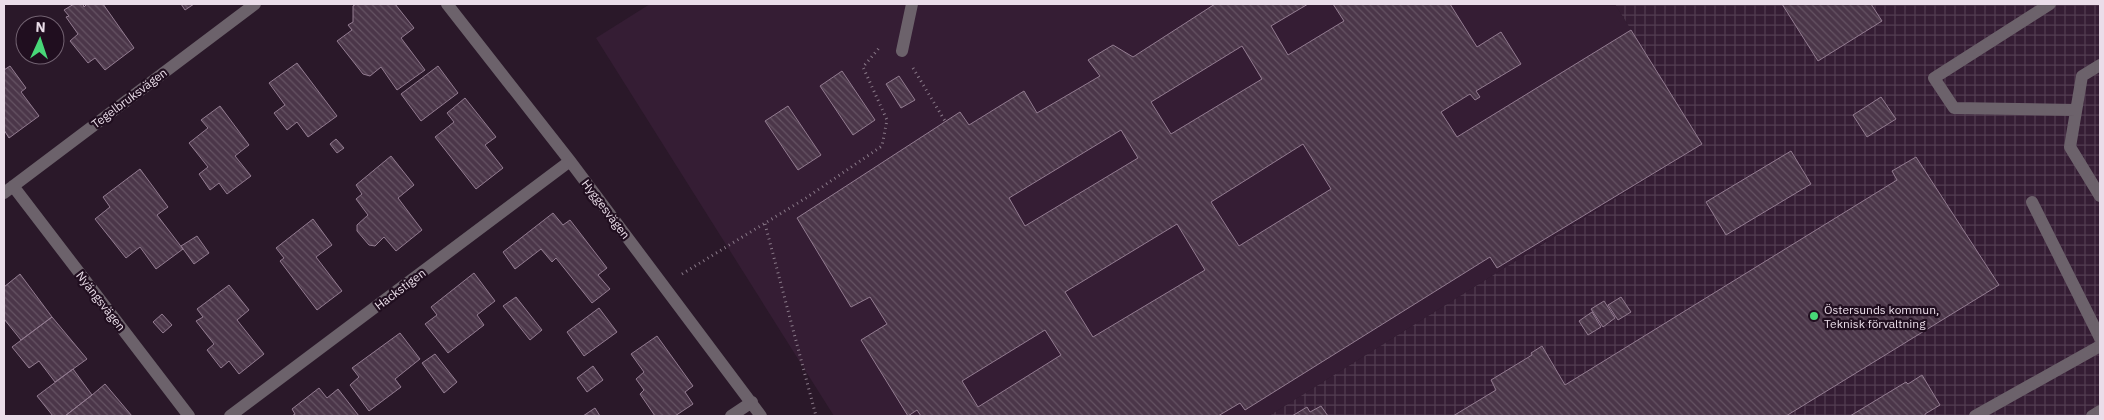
<svg xmlns="http://www.w3.org/2000/svg" width="2104" height="420" font-family="'IBM Plex Sans',sans-serif">
<style>
.built{fill:#351d34}
.industrial{fill:url(#industrial-grid)}
.building{fill:url(#building-back-hatch);stroke:#937c91;fill-rule:evenodd}
.lines{fill:none;stroke-linecap:round;stroke-linejoin:round}
.path{stroke:#897988;stroke-width:3;stroke-dasharray:1 4;stroke-linecap:butt}
.minor{stroke:#6c626b;stroke-width:12}
.poi-dot{fill:#48d778;stroke:#200e1f;stroke-width:2}
.labels{text-anchor:middle;dominant-baseline:central;stroke-width:4.5;stroke-linejoin:round;paint-order:stroke}
.street-label{font-size:12px;fill:#eadde9;stroke:#200e1f}
.poi-label{font-size:12px;fill:#eadde9;stroke:#200e1f;text-anchor:start}
</style>
<defs>
<pattern id="industrial-grid" width="8" height="8" patternUnits="userSpaceOnUse" patternTransform="scale(1.25)"><rect width="8" height="8" fill="#351d34"/><path d="M0 4h8M4 0v8" fill="none" stroke="#523d51"/></pattern>
<pattern id="building-back-hatch" width="6" height="6" patternUnits="userSpaceOnUse" patternTransform="scale(1.25)"><rect width="6" height="6" fill="#4b3649"/><path d="M-1 5l2 2M0 0l6 6M5-1l2 2" fill="none" stroke="#655363"/></pattern>
</defs>
<rect width="100%" height="100%" fill="#2a1829"/>
<path class="built" d="M 650,4 L 1615,4 L 1702,144 L 1269,416 L 834,416 L 596,38 Z"/>
<path class="industrial" d="M 1615,4 L 2100,4 L 2100,416 L 1269,416 L 1702,144 Z"/>
<path class="building" d="M 74,4 L 83,4 L 84,7 L 87,4 L 103,4 L 134,48 L 105,70 L 95,58 L 88,63 L 70,41 L 78,34 L 66,17 L 69,16 L 64,10 Z
M 181,4 L 194,4 L 185,10 Z
M 356,4 L 395,4 L 414,28 L 401,38 L 425,70 L 397,90 L 381,67 L 370,76 L 363,74 L 337,41 L 352,30 L 348,25 L 353,22 L 353,6 Z
M 1215,4 L 1308,4 L 1271,26 L 1288,55 L 1344,21 L 1333,4 L 1450,4 L 1477,47 L 1501,32 L 1521,64 L 1476,91 L 1480,97 L 1475,100 L 1470,94 L 1441,112 L 1457,137 L 1631,30 L 1702,144 L 1497,268 L 1490,257 L 1245,410 L 1240,403 L 1218,416 L 921,416 L 917,410 L 908,416 L 861,340 L 887,324 L 870,297 L 851,307 L 797,218 L 960,112 L 969,125 L 1024,91 L 1037,113 L 1100,76 L 1088,60 L 1113,45 L 1133,57 ZM 1242,46 L 1262,79 L 1171,134 L 1151,102 ZM 1121,130 L 1138,158 L 1025,226 L 1009,198 ZM 1303,144 L 1331,189 L 1239,246 L 1211,202 ZM 1177,224 L 1205,270 L 1093,337 L 1065,292 ZM 1045,330 L 1061,355 L 978,407 L 962,381 Z
M 1782,4 L 1871,4 L 1882,21 L 1818,61 Z
M 297,63 L 337,116 L 308,137 L 297,122 L 287,130 L 274,113 L 285,105 L 269,83 Z
M 10,66 L 26,88 L 21,92 L 39,116 L 9,138 L 4,130 L 4,70 Z
M 438,66 L 458,93 L 421,121 L 401,94 Z
M 842,71 L 875,120 L 853,135 L 820,86 Z
M 899,76 L 915,100 L 901,108 L 886,84 Z
M 1881,97 L 1896,119 L 1867,137 L 1853,115 Z
M 465,98 L 496,137 L 485,145 L 503,168 L 476,189 L 435,137 L 454,122 L 447,113 Z
M 220,106 L 249,145 L 235,156 L 251,176 L 227,194 L 219,183 L 210,190 L 199,174 L 208,167 L 189,143 L 208,128 L 201,120 Z
M 788,106 L 821,155 L 798,170 L 765,121 Z
M 336,139 L 344,148 L 337,153 L 330,144 Z
M 1791,151 L 1811,184 L 1726,235 L 1706,202 Z
M 391,156 L 414,185 L 398,198 L 422,230 L 396,251 L 384,237 L 375,246 L 369,245 L 357,231 L 357,225 L 368,215 L 356,199 L 362,194 L 356,185 Z
M 1916,157 L 1999,285 L 1786,416 L 1453,416 L 1496,390 L 1491,380 L 1532,355 L 1531,353 L 1542,346 L 1565,385 L 1897,180 L 1892,171 Z
M 140,169 L 168,207 L 157,215 L 183,249 L 156,269 L 140,247 L 126,258 L 95,219 L 110,207 L 103,197 Z
M 553,213 L 563,225 L 570,220 L 607,268 L 598,275 L 610,289 L 592,303 L 556,258 L 552,262 L 541,249 L 515,269 L 503,252 Z
M 313,219 L 332,245 L 316,257 L 342,291 L 317,310 L 280,261 L 284,258 L 276,248 Z
M 197,236 L 209,253 L 194,264 L 181,246 Z
M 474,273 L 495,301 L 477,315 L 484,325 L 448,353 L 425,324 L 437,315 L 431,307 Z
M 20,274 L 52,317 L 21,340 L 4,319 L 4,287 Z
M 229,285 L 249,310 L 237,320 L 264,354 L 239,374 L 229,361 L 221,368 L 207,350 L 214,344 L 196,321 L 203,317 L 197,309 Z
M 516,297 L 542,330 L 530,340 L 503,306 Z
M 1621,297 L 1631,312 L 1618,320 L 1608,305 Z
M 1604,301 L 1615,318 L 1603,327 L 1591,309 Z
M 599,308 L 617,332 L 584,356 L 567,332 Z
M 1592,312 L 1601,327 L 1588,335 L 1579,321 Z
M 162,314 L 172,325 L 163,333 L 153,322 Z
M 52,317 L 87,359 L 55,382 L 39,361 L 29,368 L 12,347 Z
M 400,333 L 420,359 L 395,379 L 401,387 L 369,411 L 350,385 L 359,377 L 352,368 Z
M 657,336 L 693,386 L 685,392 L 693,404 L 675,416 L 655,416 L 640,394 L 644,390 L 636,379 L 644,372 L 631,354 Z
M 435,354 L 457,382 L 444,393 L 422,363 Z
M 593,366 L 603,380 L 587,392 L 577,378 Z
M 73,369 L 92,395 L 65,416 L 53,416 L 37,396 Z
M 1922,375 L 1940,405 L 1925,414 L 1925,416 L 1850,416 L 1906,382 L 1908,384 Z
M 105,384 L 132,416 L 65,416 L 92,395 Z
M 319,388 L 327,398 L 338,389 L 359,416 L 292,416 L 295,414 L 292,409 Z
M 1321,406 L 1328,416 L 1292,416 L 1307,407 L 1310,412 Z
M 595,408 L 600,416 L 583,416 Z"/>
<g class="lines">
<path class="path" d="M 913,68 L 945,121
M 765,224 L 816,416
M 682,274 L 806,198 L 882,146 L 887,120 L 863,67 L 880,47"/>
<path class="minor" d="M 447,4 L 570,161 L 761,416
M 2050,4 L 1934,78 L 1954,108 L 2076,110
M 902,51 L 912,4
M 2100,65 L 2082,76 L 2070,147 L 2100,196
M 13,186 L 189,416
M 4,193 L 255,4
M 2032,202 L 2100,338
M 230,416 L 570,161
M 731,416 L 752,402
M 1975,416 L 2100,346
M 2092,416 L 2100,411"/>
</g>
<circle class="poi-dot" cx="1814" cy="316" r="5"/>
<g class="labels">
<g class="street-label">
<text transform="translate(129 98) rotate(-37)">Tegelbruksvägen</text>
<text transform="translate(606 209) rotate(53)">Hyggesvägen</text>
<text transform="translate(400 289) rotate(-37)">Hackstigen</text>
<text transform="translate(101 301) rotate(52)">Nyängsvägen</text>
</g>
<g class="poi-label">
<text x="1824" y="309">Östersunds kommun,<tspan x="1824" dy="14">Teknisk förvaltning</tspan></text>
</g>
</g>
<rect width="2104" height="420" fill="none" stroke="#eadde9" stroke-width="10"/>
<g transform="translate(40 40) rotate(3)"><circle r="24" fill="#200e1f" stroke="#716170"/>
<path d="M0-4L9 19L0 12L-9 19Z" fill="#48d778"/>
<text y="-8" font-size="14" font-weight="bold" text-anchor="middle" fill="#eadde9">N</text>
</g>
</svg>
